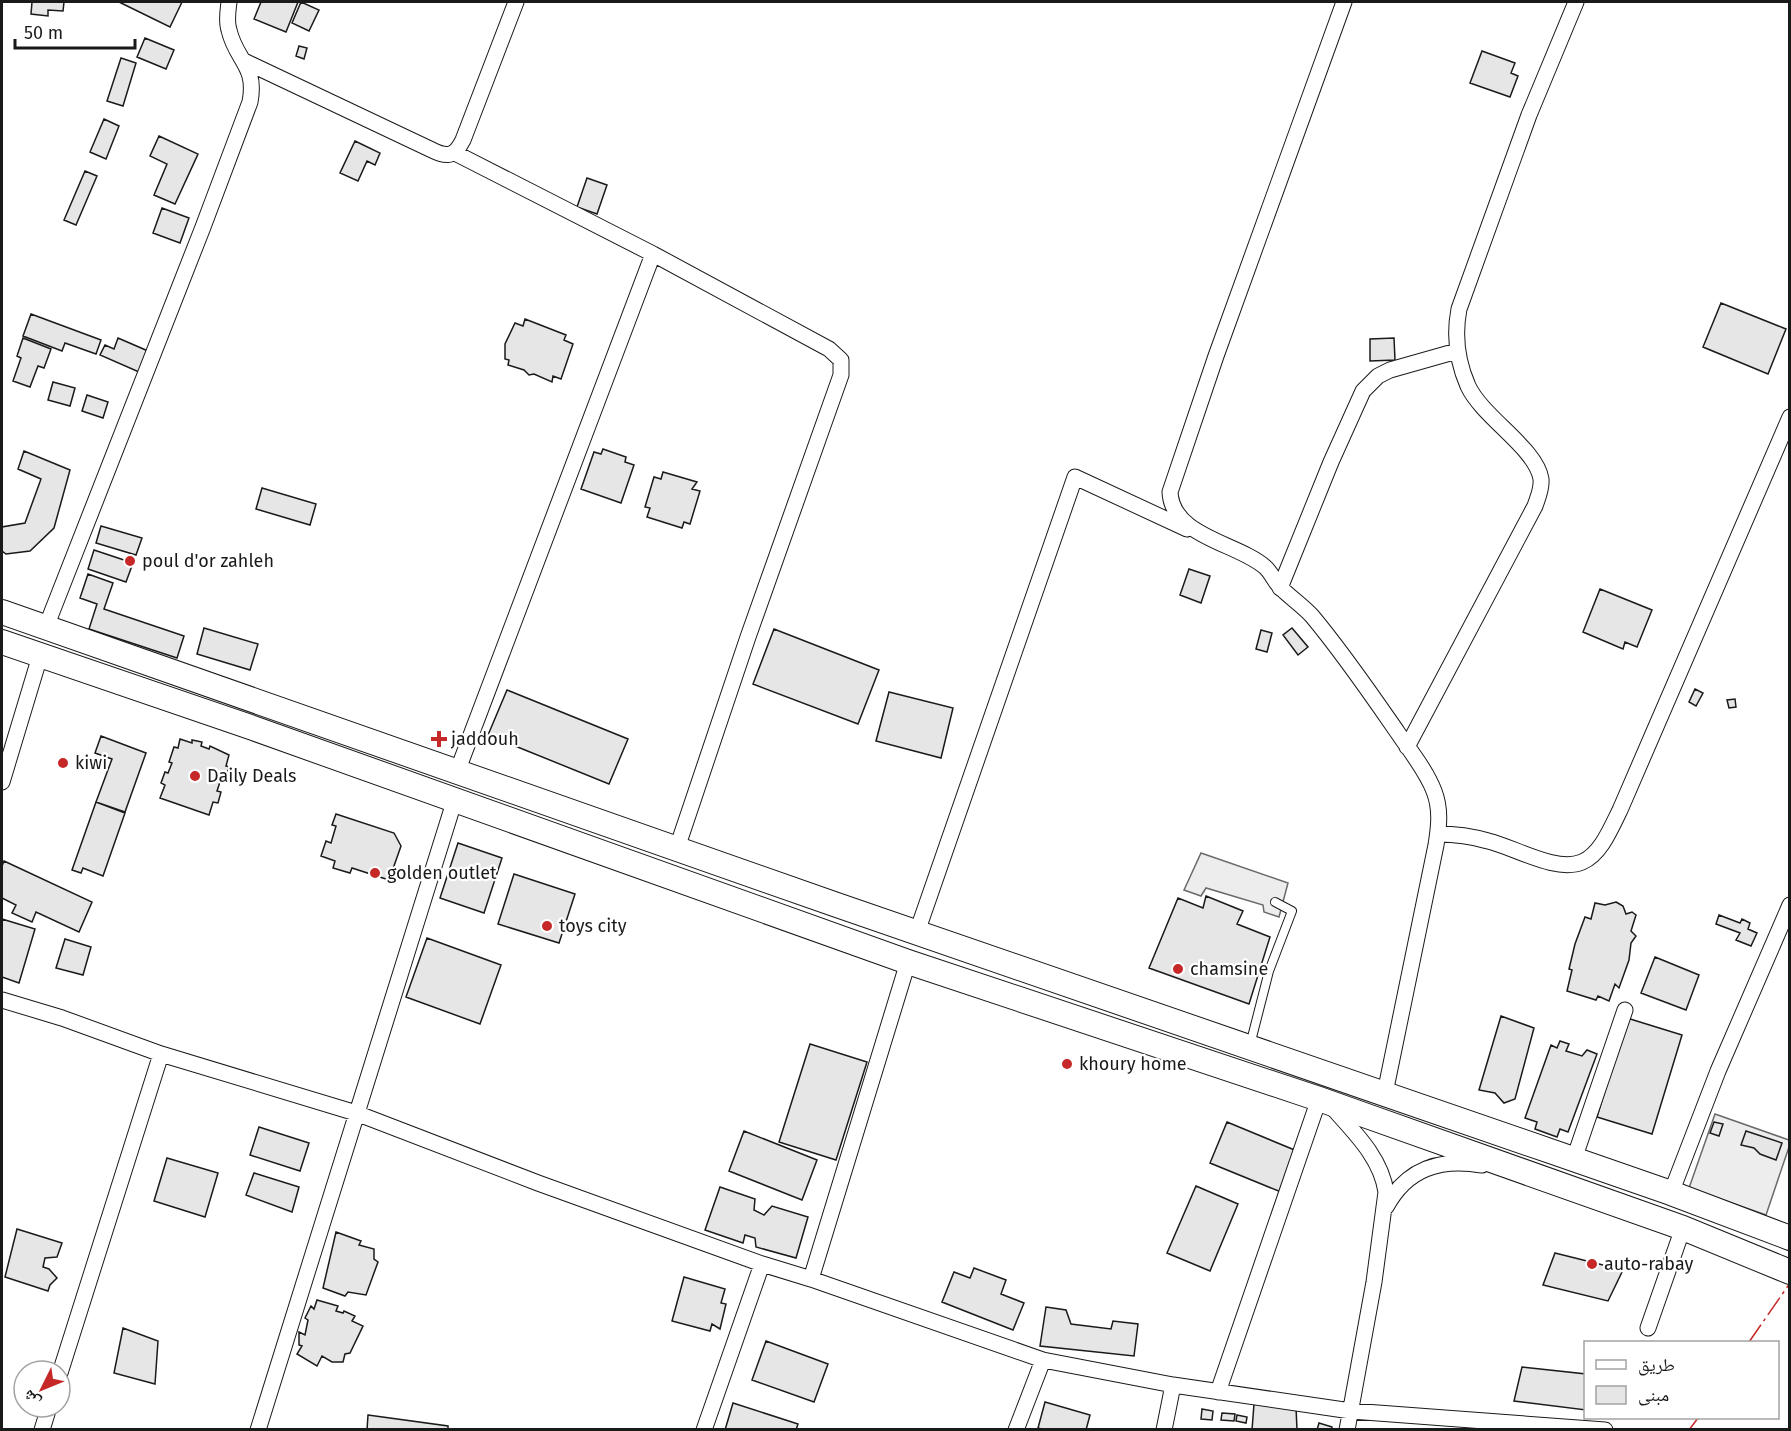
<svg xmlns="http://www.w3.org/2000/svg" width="1791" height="1431" font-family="'Fira Sans','Noto Naskh Arabic',sans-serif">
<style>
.parking{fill:#ededed;stroke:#6a6a6a;stroke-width:1.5}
.building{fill:#e6e6e6;stroke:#1a1a1a;stroke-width:1.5}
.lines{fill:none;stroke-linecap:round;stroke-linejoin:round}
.service-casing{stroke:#1a1a1a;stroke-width:10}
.minor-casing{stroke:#1a1a1a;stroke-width:17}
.trunk-casing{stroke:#1a1a1a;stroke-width:26}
.service{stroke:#fff;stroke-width:8}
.minor{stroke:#fff;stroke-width:15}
.trunk{stroke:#fff;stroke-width:24}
.power{stroke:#c62828;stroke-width:1.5;stroke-dasharray:21 4.5 3 4.5;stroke-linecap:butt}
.poi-dot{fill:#c62828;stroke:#fff;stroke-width:2}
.labels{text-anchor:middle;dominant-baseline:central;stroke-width:4.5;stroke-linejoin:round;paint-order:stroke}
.poi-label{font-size:18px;fill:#1a1a1a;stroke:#fff;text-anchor:start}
</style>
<rect width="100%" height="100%" fill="#fff"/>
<path class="parking" d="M 1201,853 L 1288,883 L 1279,917 L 1264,912 L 1263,905 L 1206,888 L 1201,896 L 1184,890 Z
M 1715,1114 L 1789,1140 L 1789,1147 L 1766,1215 L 1689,1188 Z"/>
<path class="building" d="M 32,2 L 64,2 L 63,11 L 48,10 L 48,16 L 31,14 Z
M 119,2 L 182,2 L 170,27 Z
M 261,2 L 298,2 L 286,32 L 254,19 Z
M 301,2 L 319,10 L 309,31 L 292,23 Z
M 145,38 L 174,50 L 166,69 L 137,57 Z
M 299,46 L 307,48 L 304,59 L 296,56 Z
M 1482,51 L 1515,63 L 1511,73 L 1518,76 L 1510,97 L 1470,83 Z
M 121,58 L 136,63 L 123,106 L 107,101 Z
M 104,119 L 119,126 L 106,159 L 90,152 Z
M 159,136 L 198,154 L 175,204 L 154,195 L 167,164 L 150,156 Z
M 355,141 L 380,153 L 375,165 L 367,161 L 358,181 L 340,173 Z
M 85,171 L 97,176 L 76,225 L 64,220 Z
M 587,178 L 607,185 L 597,214 L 577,207 Z
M 162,208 L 189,218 L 180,243 L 153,233 Z
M 1721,303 L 1786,329 L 1768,374 L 1703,347 Z
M 31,314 L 101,340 L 96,354 L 65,343 L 62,351 L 23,336 Z
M 525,319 L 566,335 L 564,340 L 573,344 L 561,379 L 553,376 L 552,382 L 534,374 L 529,375 L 524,370 L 508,365 L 509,360 L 505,359 L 505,344 L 515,323 L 523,326 Z
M 23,338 L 51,349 L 44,368 L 38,366 L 30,387 L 13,381 L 21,358 L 17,356 Z
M 118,338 L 148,351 L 139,372 L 100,355 L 105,345 L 114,349 Z
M 1394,338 L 1395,360 L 1370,361 L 1370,339 Z
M 53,382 L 75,388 L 70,406 L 48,400 Z
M 87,395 L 108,402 L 103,418 L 82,411 Z
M 603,449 L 626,457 L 625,462 L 634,465 L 621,503 L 581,489 L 594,452 L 601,454 Z
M 24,451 L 70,470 L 54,528 L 30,551 L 6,554 L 2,551 L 2,527 L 25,523 L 41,479 L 18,469 Z
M 663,472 L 697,482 L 692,489 L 700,491 L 690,524 L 684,522 L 682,528 L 647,517 L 650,508 L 645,507 L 654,477 L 661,479 Z
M 262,488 L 316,504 L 310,525 L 256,509 Z
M 101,526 L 142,538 L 136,555 L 96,543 Z
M 94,550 L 133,563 L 126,582 L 88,569 Z
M 1189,569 L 1210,576 L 1201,603 L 1180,595 Z
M 88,574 L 113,583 L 104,609 L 184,636 L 177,658 L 89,629 L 97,604 L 80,598 Z
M 1600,589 L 1652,610 L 1637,647 L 1625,642 L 1623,649 L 1583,632 Z
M 204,628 L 258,644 L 250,670 L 197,654 Z
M 1292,628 L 1308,647 L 1298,655 L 1283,635 Z
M 774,629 L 879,670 L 858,724 L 753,684 Z
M 1261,630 L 1272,633 L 1267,652 L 1256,649 Z
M 1695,689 L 1703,693 L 1696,706 L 1689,702 Z
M 507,690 L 628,739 L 609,784 L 488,735 Z
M 889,692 L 953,708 L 941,758 L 876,741 Z
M 1735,699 L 1736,707 L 1729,708 L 1727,700 Z
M 101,736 L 146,753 L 125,812 L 96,802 L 112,759 L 95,753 Z
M 180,739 L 192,743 L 192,740 L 202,742 L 201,746 L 209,749 L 210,746 L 229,755 L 226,766 L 229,767 L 225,780 L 221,779 L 217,791 L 221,792 L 218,803 L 213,802 L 209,815 L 160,798 L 165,785 L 161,783 L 165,772 L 168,773 L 172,763 L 169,762 L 174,747 L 178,748 Z
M 96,802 L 125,813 L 103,876 L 83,868 L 81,873 L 72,870 Z
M 336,814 L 394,833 L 401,846 L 389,880 L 352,868 L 350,873 L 333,868 L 335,861 L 321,856 L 326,841 L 331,843 L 336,826 L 332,825 Z
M 458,843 L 502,858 L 484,913 L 440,898 Z
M 4,861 L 92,902 L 79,932 L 36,912 L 32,922 L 12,913 L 16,905 L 2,898 L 2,866 Z
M 514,874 L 575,894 L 559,943 L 498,924 Z
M 1206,896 L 1243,911 L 1237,924 L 1270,937 L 1249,1004 L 1149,968 L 1178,898 L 1203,908 Z
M 1616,902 L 1623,906 L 1626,914 L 1632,912 L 1636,915 L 1631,931 L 1636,936 L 1631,943 L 1629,960 L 1619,988 L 1615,984 L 1609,1001 L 1598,996 L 1596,1000 L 1567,991 L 1572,970 L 1569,969 L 1575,944 L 1585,917 L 1591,919 L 1595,903 L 1605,905 Z
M 1719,915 L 1740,923 L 1742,919 L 1750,923 L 1748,929 L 1757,933 L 1751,946 L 1736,940 L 1740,933 L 1716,924 Z
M 2,919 L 35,929 L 19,983 L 2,977 Z
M 427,938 L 501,965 L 480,1024 L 406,997 Z
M 65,939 L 91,947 L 83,975 L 56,968 Z
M 1655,957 L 1699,975 L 1686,1010 L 1641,993 Z
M 1501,1016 L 1534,1028 L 1515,1099 L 1504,1103 L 1495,1093 L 1479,1090 Z
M 1627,1018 L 1682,1035 L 1652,1134 L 1597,1117 Z
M 1560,1041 L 1569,1044 L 1566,1051 L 1582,1056 L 1587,1050 L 1597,1054 L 1568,1132 L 1560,1129 L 1557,1137 L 1535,1129 L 1537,1122 L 1525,1118 L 1551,1045 L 1557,1048 Z
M 810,1044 L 867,1062 L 836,1160 L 779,1142 Z
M 1227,1122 L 1297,1151 L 1281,1192 L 1210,1163 Z
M 1714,1122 L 1723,1124 L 1719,1136 L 1710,1133 Z
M 259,1127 L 309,1143 L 300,1171 L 250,1155 Z
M 744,1131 L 817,1160 L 802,1200 L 729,1171 Z
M 1746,1131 L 1782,1143 L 1776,1160 L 1760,1154 L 1754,1148 L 1741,1145 Z
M 167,1158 L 218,1173 L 205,1217 L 154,1201 Z
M 254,1173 L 299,1187 L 292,1212 L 246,1195 Z
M 1196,1186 L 1238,1204 L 1210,1271 L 1167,1253 Z
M 720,1187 L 755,1199 L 754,1210 L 764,1215 L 772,1206 L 808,1217 L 796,1258 L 756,1247 L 755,1238 L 745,1235 L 743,1243 L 705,1230 Z
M 17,1229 L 62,1243 L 57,1257 L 45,1258 L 43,1267 L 49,1269 L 57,1278 L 50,1285 L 48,1291 L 5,1277 Z
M 336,1232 L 361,1241 L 359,1245 L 374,1249 L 374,1259 L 378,1262 L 366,1295 L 348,1292 L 345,1296 L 323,1288 Z
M 1555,1253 L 1623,1270 L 1608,1301 L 1543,1285 Z
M 974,1268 L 1006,1280 L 1001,1294 L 1024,1303 L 1013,1330 L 942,1302 L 954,1272 L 970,1278 Z
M 684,1277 L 725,1289 L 721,1303 L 726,1304 L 720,1329 L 712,1324 L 710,1331 L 672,1321 Z
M 317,1300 L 338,1306 L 336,1311 L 343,1313 L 344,1311 L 355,1316 L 352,1321 L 363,1326 L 350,1353 L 345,1354 L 343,1362 L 332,1362 L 322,1356 L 317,1366 L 297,1354 L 302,1346 L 299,1345 L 299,1332 L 305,1335 L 308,1320 L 305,1318 L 311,1306 L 314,1309 Z
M 1046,1307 L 1066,1310 L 1071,1324 L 1111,1329 L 1113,1321 L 1138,1324 L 1134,1356 L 1040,1346 Z
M 123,1328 L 158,1341 L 155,1384 L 114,1373 Z
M 766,1341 L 828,1364 L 814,1402 L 752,1380 Z
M 1522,1367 L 1586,1374 L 1586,1410 L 1514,1401 Z
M 1045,1402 L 1090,1415 L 1086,1430 L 1045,1430 L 1038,1428 Z
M 733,1403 L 798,1424 L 796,1430 L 725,1430 Z
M 1254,1404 L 1296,1407 L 1297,1430 L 1252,1430 Z
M 1202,1409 L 1213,1411 L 1212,1420 L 1201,1419 Z
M 1222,1413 L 1235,1414 L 1234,1421 L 1221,1420 Z
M 368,1415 L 448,1426 L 448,1430 L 367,1430 Z
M 1237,1415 L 1247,1417 L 1246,1423 L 1236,1421 Z
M 1319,1423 L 1332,1427 L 1331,1430 L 1317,1430 Z"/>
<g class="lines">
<g class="service-casing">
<path id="service" d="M 1250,1045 L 1269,971 L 1292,911 L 1275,902"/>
</g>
<g class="minor-casing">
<path id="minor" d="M 1344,2 L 1216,356 L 1170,492 C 1172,537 1238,543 1265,567 C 1272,573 1275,583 1282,589 C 1291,598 1303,606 1312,616 C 1343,653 1371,694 1398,733 C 1410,751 1426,770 1434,791 C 1441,809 1439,826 1436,845 L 1385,1093
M 244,61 L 432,150 C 448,158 455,156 463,140 L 516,2
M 455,153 L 653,254 L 829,349 L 841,360 L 841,375 L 748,637 L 677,848
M 1280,588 L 1331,462 L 1363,391 L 1378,376 L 1390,370 L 1457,351
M 46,627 L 203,227 L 250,102 C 257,65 236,61 229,30 C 226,21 228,11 229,2
M 1407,747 L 1535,506 C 1538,497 1542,489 1541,479 C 1536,448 1483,418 1468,386 C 1457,361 1454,335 1459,309 L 1529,115 L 1576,2
M 457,772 L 653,254
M 2,782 L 40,656
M 1438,834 C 1455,834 1471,836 1488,841 C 1514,847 1556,873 1582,862 C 1601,854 1611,828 1620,810 L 1790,417
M 917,932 L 1075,477 L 1187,529
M 2,1000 L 62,1018 L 161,1054 L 356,1113 L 538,1183 L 762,1264 L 811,1279 L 1043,1360 L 1173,1385 L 1351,1411 L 1605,1430
M 1331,1106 C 1353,1131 1381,1157 1386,1192 L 1374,1282 L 1347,1430
M 1574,1159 L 1625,1010
M 1671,1193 L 1718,1071 L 1790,905
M 1386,1207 C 1407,1168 1440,1158 1482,1165
M 811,1279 L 908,962
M 1648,1328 L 1683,1228
M 60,1373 L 161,1054
M 1218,1392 L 1319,1099
M 42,1430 L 49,1407
M 258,1430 L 455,799
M 704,1430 L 762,1264
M 1016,1430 L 1043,1360
M 1164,1430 L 1173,1385"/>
</g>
<g class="trunk-casing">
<path id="trunk" d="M 2,612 L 834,904 L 1553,1152 L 1671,1193 L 1790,1238
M 2,642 L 253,728 L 908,962 L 1319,1099 L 1683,1228 L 1790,1272"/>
</g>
<use href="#service" class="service"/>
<use href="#minor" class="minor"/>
<use href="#trunk" class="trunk"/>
<path class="power" d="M 1749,1342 L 1790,1283
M 1689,1430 L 1698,1418"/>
</g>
<g class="poi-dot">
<circle cx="130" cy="561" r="6"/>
<path d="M436 730h6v6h6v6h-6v6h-6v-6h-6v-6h6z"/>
<circle cx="63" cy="763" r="6"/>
<circle cx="195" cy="776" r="6"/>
<circle cx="375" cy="873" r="6"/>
<circle cx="547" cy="926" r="6"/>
<circle cx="1178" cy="969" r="6"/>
<circle cx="1067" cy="1064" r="6"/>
<circle cx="1592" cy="1264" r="6"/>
</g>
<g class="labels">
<g class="poi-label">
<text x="142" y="561">poul d'or zahleh</text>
<text x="451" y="739">jaddouh</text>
<text x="75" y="763">kiwi</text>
<text x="207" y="776">Daily Deals</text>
<text x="387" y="873">golden outlet</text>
<text x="559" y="926">toys city</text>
<text x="1190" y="969">chamsine</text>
<text x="1079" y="1064">khoury home</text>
<text x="1604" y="1264">auto-rabay</text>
</g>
</g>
<rect width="1791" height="1431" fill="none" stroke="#1a1a1a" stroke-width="6"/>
<rect x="1584" y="1341" width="195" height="78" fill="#ffffff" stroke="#a3a3a3" stroke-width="1.5"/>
<rect x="1596" y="1360" width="30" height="9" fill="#ffffff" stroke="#a3a3a3" stroke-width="1.5"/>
<text x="1638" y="1371" font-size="18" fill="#1a1a1a">طريق</text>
<rect x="1596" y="1386" width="30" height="18" fill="#e6e6e6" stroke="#a3a3a3" stroke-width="1.5"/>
<text x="1638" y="1401" font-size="18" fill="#1a1a1a">مبنى</text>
<g transform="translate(42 1389) rotate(227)"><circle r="28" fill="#ffffff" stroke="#a3a3a3" stroke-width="1.5"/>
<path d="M0-4.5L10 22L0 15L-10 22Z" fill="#c62828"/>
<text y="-9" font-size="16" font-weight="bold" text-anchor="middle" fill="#1a1a1a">ش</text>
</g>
<path d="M15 39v9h120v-9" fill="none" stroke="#1a1a1a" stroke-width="3"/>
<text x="24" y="39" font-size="18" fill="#1a1a1a" stroke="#ffffff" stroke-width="4.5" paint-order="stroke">50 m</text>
</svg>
